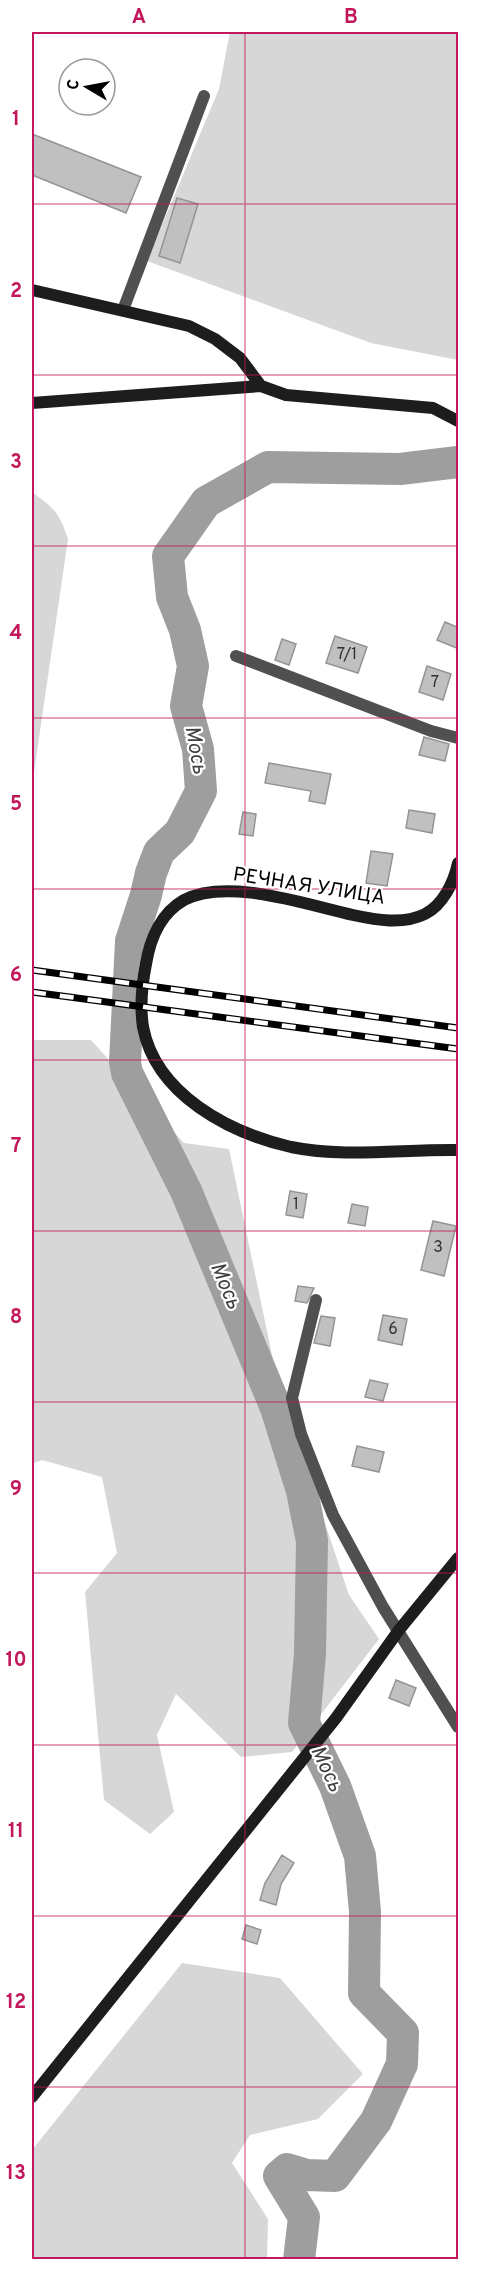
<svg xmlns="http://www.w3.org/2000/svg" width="490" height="2291" font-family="Overpass,sans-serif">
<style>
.green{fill:#d7d7d7}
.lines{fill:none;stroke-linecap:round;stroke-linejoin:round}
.river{stroke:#9e9e9e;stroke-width:32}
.building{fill:#c0c0c0;stroke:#949494;stroke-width:1.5}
.street{stroke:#505050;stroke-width:12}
.secondary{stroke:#1d1d1d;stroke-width:12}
.rail-casing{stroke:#000;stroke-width:7}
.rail{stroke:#fff;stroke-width:4.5;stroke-dasharray:14;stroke-linecap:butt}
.grid{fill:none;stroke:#c2185b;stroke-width:1.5;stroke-opacity:0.55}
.labels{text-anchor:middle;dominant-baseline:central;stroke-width:4.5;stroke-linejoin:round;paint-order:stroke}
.number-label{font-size:16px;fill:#303030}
.street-label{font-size:20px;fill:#000;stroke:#fff}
.water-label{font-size:21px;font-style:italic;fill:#3f3f3f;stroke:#fff}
.neatline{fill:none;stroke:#c2185b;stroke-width:2}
.grid-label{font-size:20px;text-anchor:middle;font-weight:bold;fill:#c2185b}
</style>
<rect width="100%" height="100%" fill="#fff"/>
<path class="green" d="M 230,32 L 458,32 L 458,360 L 371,343 L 147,261 L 219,89 Z
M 32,492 C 54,508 59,512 68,539 L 32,786 Z
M 32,1040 L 91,1040 L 184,1143 L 229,1149 L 277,1379 L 349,1595 L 379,1639 L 292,1752 L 241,1757 L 176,1694 L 157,1735 L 174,1812 L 150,1834 L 104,1800 L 85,1592 L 117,1553 L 102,1477 L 42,1460 L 32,1464 Z
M 182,1963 L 280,1978 L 363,2074 L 318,2119 L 250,2135 L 232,2163 L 268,2219 L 267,2259 L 32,2259 L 32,2150 Z"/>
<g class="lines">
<path class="river" d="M 299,2260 L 304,2217 L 279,2176 L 287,2169 L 307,2175 L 335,2176 L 376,2121 L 402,2064 L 403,2033 L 364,1993 L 365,1912 L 360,1856 L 335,1786 L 304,1723 L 310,1654 L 312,1541 L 302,1491 L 276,1408 L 186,1191 L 127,1073 L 125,1062 L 131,941 L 146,895 L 151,873 L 159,852 L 180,832 L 201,791 L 198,749 L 186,706 L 193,666 L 185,630 L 172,597 L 168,556 L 206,502 L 268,467 L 400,469 L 458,462"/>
</g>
<path class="building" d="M 32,134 L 141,177 L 126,213 L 32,175 Z
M 177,198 L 198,204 L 180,263 L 159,256 Z
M 445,622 L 459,628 L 459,649 L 437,640 Z
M 335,636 L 367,647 L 358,673 L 326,663 Z
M 282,639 L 296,644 L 289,665 L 275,660 Z
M 427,666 L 451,674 L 443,700 L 419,692 Z
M 424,737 L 449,744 L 445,761 L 419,755 Z
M 269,763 L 331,774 L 325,804 L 309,801 L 311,791 L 265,783 Z
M 409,810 L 435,814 L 432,833 L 406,828 Z
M 243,812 L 256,814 L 253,836 L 239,834 Z
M 371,851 L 393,854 L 387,886 L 366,883 Z
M 290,1191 L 307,1194 L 303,1218 L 286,1215 Z
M 352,1204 L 368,1207 L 365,1226 L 348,1223 Z
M 433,1221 L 456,1226 L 444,1276 L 421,1270 Z
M 298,1286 L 314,1288 L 307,1303 L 295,1301 Z
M 383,1315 L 407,1319 L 402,1345 L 378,1340 Z
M 321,1316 L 335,1318 L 330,1346 L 314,1343 Z
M 370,1380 L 388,1384 L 383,1401 L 365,1397 Z
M 357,1446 L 384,1452 L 379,1472 L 352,1466 Z
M 396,1680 L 416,1688 L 409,1706 L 389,1698 Z
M 282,1855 L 294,1863 L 281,1884 L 276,1905 L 260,1900 L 265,1883 Z
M 246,1925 L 261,1930 L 257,1944 L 242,1939 Z"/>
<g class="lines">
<path class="street" d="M 123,310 L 204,96
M 236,656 L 431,731 L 458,738
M 316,1300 L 292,1398 L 301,1434 L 333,1515 L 383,1607 L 458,1727"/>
<path class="secondary" d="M 32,290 L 189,326 L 215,339 L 240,358 L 261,386
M 32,403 L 261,386 L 286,395 L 433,408 L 458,421
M 458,863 C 454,882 443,905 425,914 C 403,925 376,920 353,915 C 307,905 228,877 184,900 C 161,913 150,939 146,964 C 142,984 140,1007 143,1027 C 156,1095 230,1133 291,1147 C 345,1158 403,1149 458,1150
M 32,2097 L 336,1718 L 399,1630 L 458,1558"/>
<g class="rail-casing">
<path id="rail" d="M 32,970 L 458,1028
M 32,992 L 458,1049"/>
</g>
<use href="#rail" class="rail"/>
</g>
<path class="grid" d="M 245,32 L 245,2260M 32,204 L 458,204M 32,375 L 458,375M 32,546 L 458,546M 32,718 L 458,718M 32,889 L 458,889M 32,1060 L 458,1060M 32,1231 L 458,1231M 32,1402 L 458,1402M 32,1573 L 458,1573M 32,1745 L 458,1745M 32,1916 L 458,1916M 32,2087 L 458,2087"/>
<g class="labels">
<g class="number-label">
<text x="347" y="655">7/1</text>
<text x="435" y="683">7</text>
<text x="296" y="1205">1</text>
<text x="438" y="1248">3</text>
<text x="393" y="1330">6</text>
</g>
<g class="street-label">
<text transform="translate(309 887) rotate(9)">РЕЧНАЯ УЛИЦА</text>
</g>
<g class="water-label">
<text transform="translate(195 750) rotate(80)">Мось</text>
<text transform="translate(225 1286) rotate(67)">Мось</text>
<text transform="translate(326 1769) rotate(65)">Мось</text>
</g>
</g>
<rect width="490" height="2291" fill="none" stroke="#ffffff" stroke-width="66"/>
<g transform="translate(87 87) rotate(280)"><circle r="28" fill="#ffffff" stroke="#999999" stroke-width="1.5"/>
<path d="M0-4.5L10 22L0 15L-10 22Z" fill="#000000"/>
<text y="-9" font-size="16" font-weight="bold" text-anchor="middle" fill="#000000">С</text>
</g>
<rect x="33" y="33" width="424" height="2225" class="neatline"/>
<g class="grid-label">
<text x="139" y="23">A</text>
<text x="351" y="23">B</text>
<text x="16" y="125">1</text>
<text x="16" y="297">2</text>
<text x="16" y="468">3</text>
<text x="16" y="639">4</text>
<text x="16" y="810">5</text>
<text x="16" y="981">6</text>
<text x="16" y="1152">7</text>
<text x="16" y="1323">8</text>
<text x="16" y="1495">9</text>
<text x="16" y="1666">10</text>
<text x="16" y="1837">11</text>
<text x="16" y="2008">12</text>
<text x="16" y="2179">13</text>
</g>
</svg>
